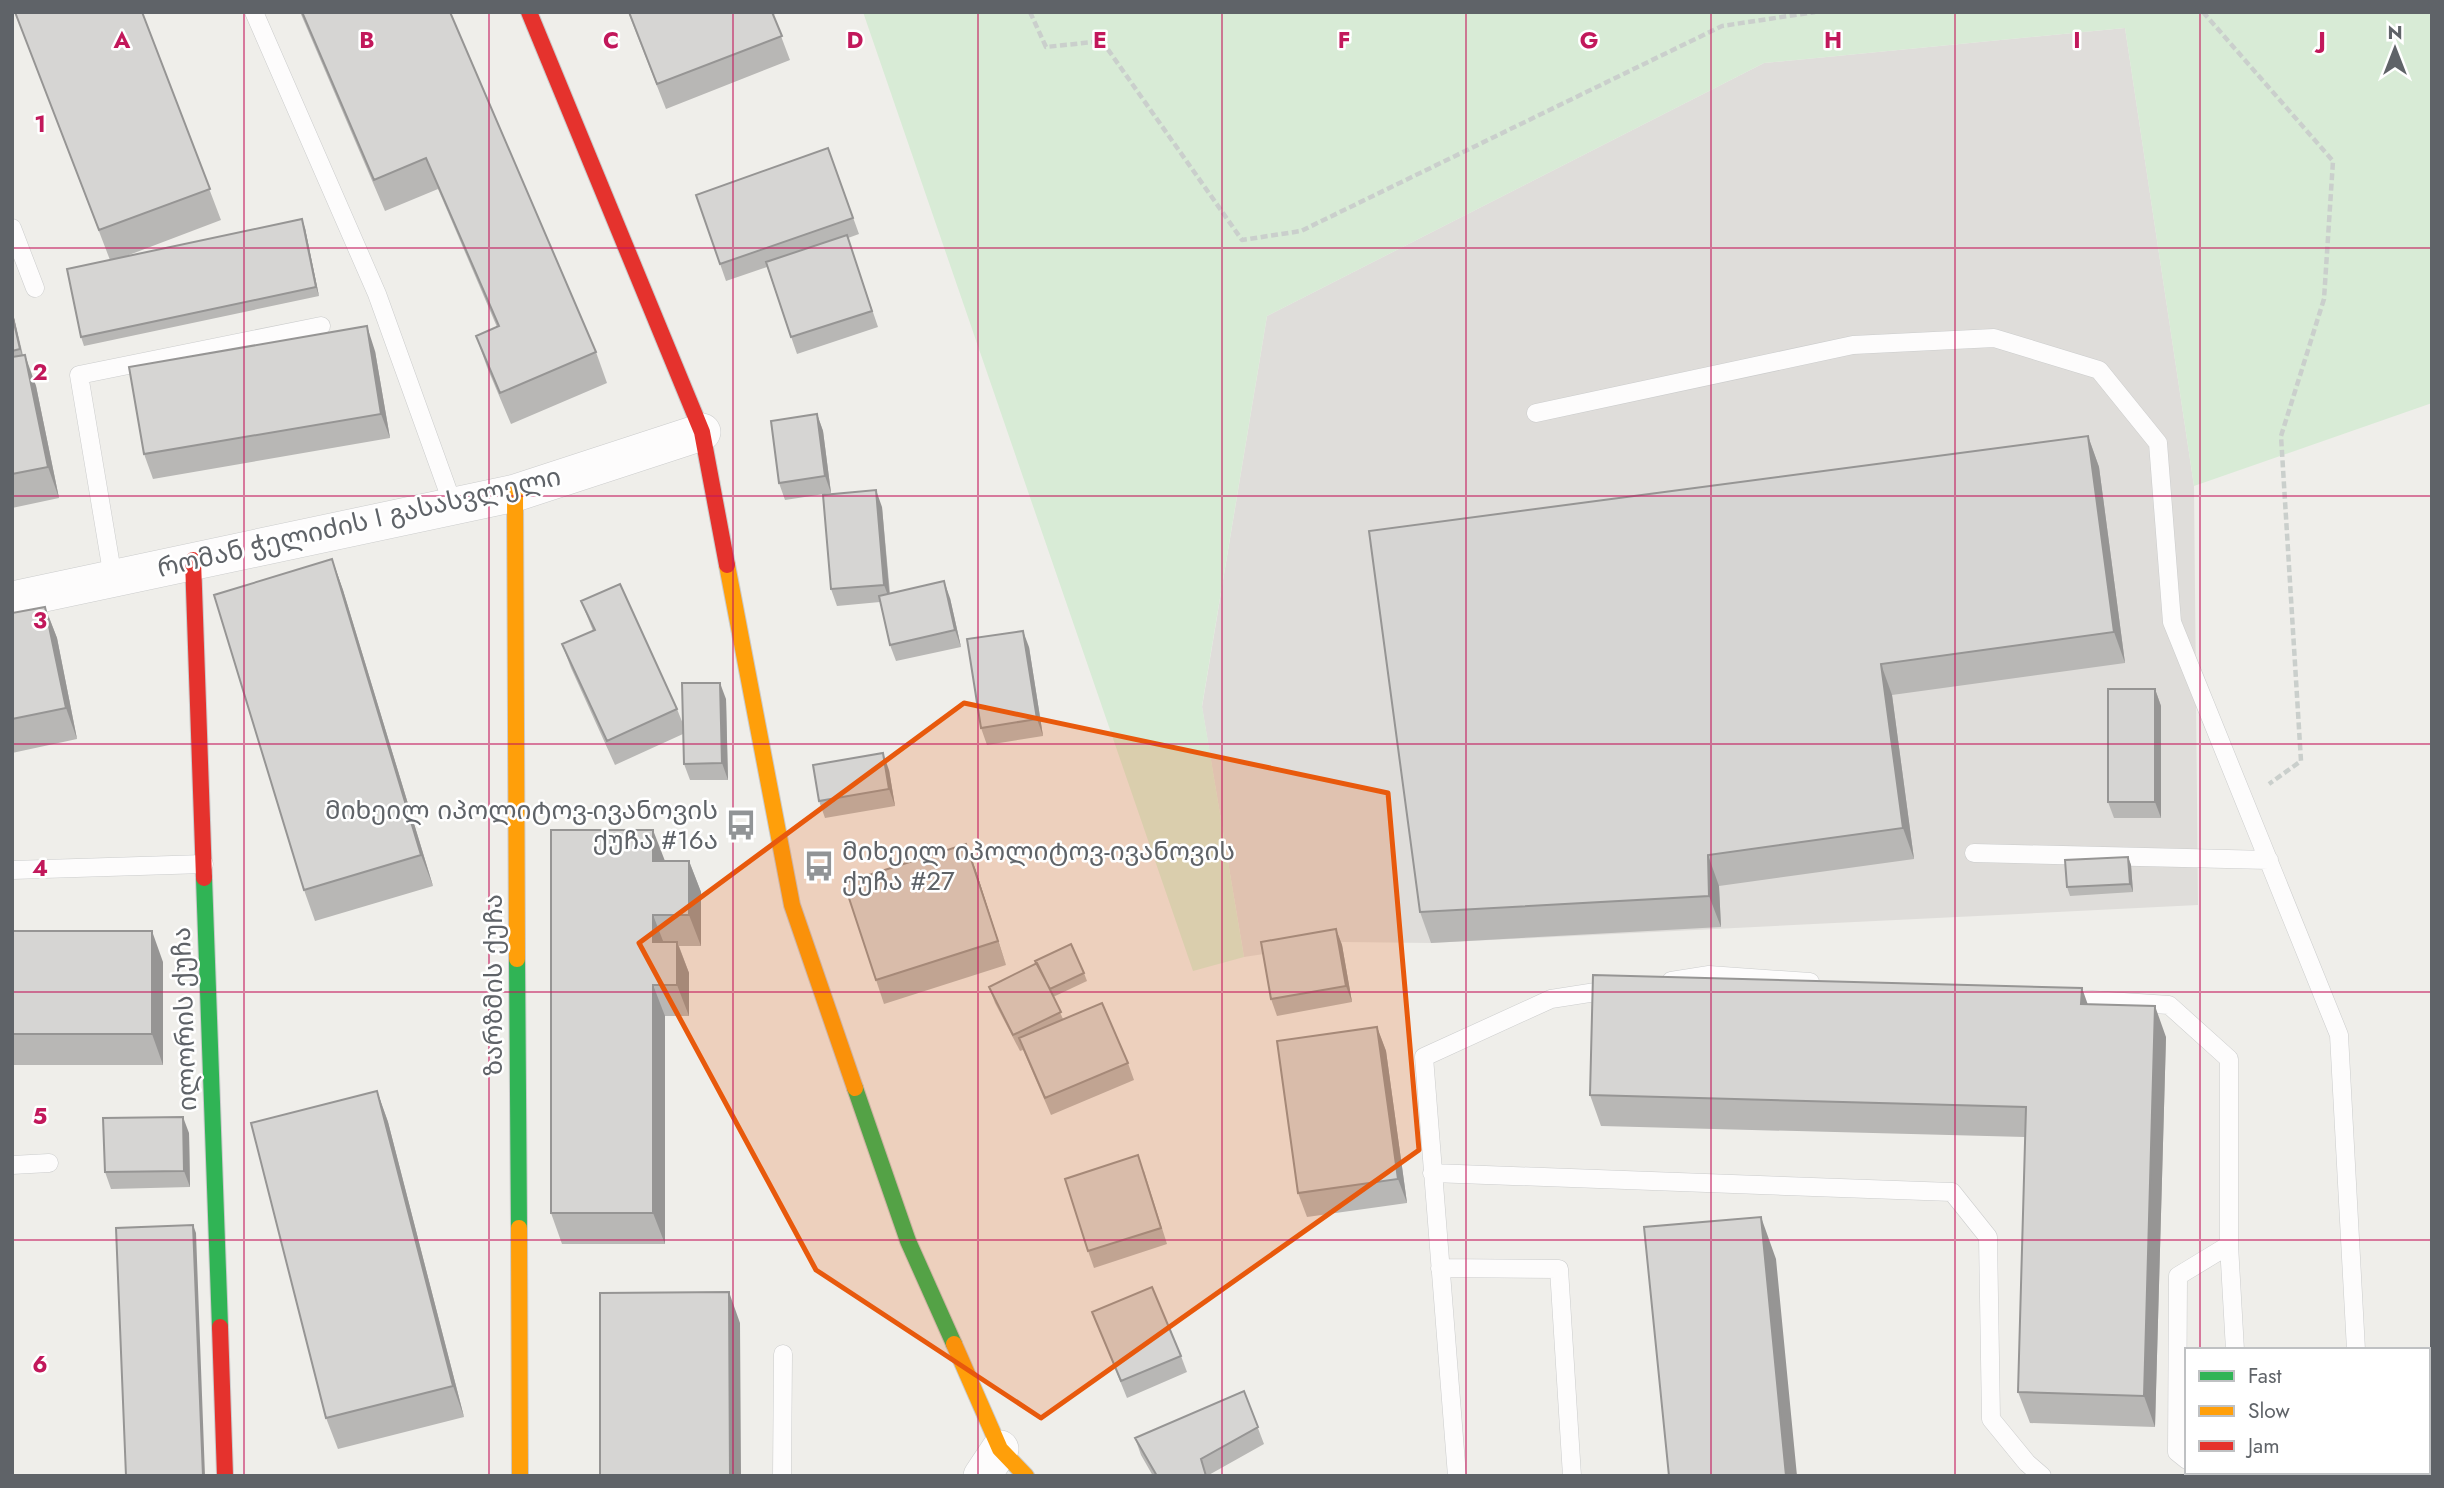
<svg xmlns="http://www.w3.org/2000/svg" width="2444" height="1488" font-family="Jost,'Noto Sans Georgian',sans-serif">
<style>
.industrial{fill:#dfddda}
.green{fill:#d8ebd6}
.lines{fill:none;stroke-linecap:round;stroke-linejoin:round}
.lane-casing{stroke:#cbcccc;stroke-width:19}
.street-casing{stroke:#cbcccc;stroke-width:38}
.fast-casing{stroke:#cacacb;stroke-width:18}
.slow-casing{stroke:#cacacb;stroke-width:18}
.jam-casing{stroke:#cacacb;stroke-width:18}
.path{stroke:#cacfcc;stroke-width:4.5;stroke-dasharray:7 3.5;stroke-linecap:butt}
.lane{stroke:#fdfcfc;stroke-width:18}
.street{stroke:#fdfcfc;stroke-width:37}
.fast{stroke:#30b455;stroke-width:16}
.slow{stroke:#ff9f0a;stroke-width:16}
.jam{stroke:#e5322d;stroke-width:16}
.wall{fill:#b8b7b5}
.shaded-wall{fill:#969594}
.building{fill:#d6d5d3;stroke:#969594;stroke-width:2}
.marked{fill:#e8590c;fill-opacity:0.2;stroke:#e8590c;stroke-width:5;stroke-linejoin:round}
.grid{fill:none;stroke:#c2185b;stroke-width:2;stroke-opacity:0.55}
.labels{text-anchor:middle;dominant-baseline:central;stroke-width:5;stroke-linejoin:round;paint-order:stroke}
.street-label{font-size:26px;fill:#5f6368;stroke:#fff}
.poi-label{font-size:26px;fill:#5f6368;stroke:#fff;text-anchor:end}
.grid-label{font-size:23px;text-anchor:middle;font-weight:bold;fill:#c2185b;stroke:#fff;stroke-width:5;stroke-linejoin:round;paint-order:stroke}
</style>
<rect width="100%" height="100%" fill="#efeeea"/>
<path class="industrial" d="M 2125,28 L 2194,486 L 2198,905 L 1431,943 L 1344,942 L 1244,957 L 1202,707 L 1267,316 L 1764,63 Z"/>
<path class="green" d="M 863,12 L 2432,12 L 2432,403 L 2194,486 L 2125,28 L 1764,63 L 1267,316 L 1202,706 L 1244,957 L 1193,971 Z"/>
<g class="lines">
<g class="lane-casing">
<path id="lane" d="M 254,12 L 377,294 L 453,505
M 12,228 L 35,288
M 1536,413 L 1853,345 L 1994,338 L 2099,370 L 2158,443 L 2172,622 L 2339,1035 L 2356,1350
M 113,578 L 79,375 L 321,326
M 1974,853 L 2269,860
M 12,870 L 204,864
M 1671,981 L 1709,975 L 1810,982
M 2062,998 L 2169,1005 L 2229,1059 L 2229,1245 L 2235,1350
M 12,1165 L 49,1163
M 1432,1173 L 1952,1192 L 1988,1237 L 1991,1419 L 2027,1463 L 2042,1476
M 1440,1268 L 1559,1269 L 1572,1476
M 2187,1460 L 2177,1452 L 2178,1276 L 2229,1245
M 2202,1472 L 2207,1476
M 2242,1472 L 2242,1476
M 2363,1472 L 2363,1476
M 782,1476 L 783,1354
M 1457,1476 L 1424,1057 L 1551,999 L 1615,989"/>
</g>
<g class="street-casing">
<path id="street" d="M 12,600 L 515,493 L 702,432
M 982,1476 L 1000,1449"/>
</g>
<g class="fast-casing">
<path id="fast" d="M 204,878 L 220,1327
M 517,959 L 519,1228
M 855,1088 L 908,1241 L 954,1344"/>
</g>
<g class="slow-casing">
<path id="slow" d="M 515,493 L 517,959
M 727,565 L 792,905 L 855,1088
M 519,1228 L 520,1476
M 954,1344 L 1000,1449 L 1026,1476"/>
</g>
<g class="jam-casing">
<path id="jam" d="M 529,12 L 702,432 L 727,565
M 193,560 L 204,878
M 220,1327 L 225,1476"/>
</g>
<path class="path" d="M 1030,12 L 1046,47 L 1102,41 L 1242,240 L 1301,231 L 1722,26 L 1815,12
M 2203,12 L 2333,161 L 2324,299 L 2281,436 L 2301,761 L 2269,784"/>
<use href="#lane" class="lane"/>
<use href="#street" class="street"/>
<use href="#fast" class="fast"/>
<use href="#slow" class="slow"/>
<use href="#jam" class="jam"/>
</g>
<path class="wall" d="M 15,12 L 142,12 L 221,220 L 121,258 L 305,228 L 319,296 L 84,346 L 81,337 L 110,260 Z
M 300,12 L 450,12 L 596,352 L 607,383 L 511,424 L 487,367 L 476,336 L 497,327 L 438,189 L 385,211 Z
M 628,12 L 780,12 L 773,15 L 790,60 L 666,109 Z
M 828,148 L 859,234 L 848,238 L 878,327 L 797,354 L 767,267 L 726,281 L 696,195 Z
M 12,309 L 23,355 L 36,386 L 59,498 L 12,508 Z
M 375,351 L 390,438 L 153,479 L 144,454 Z
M 817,414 L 823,431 L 831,493 L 785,500 L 779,483 Z
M 2088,436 L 2099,467 L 2125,663 L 1892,695 L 1914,859 L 1719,886 L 1721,927 L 1431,943 L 1420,912 Z
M 882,507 L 890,593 L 950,598 L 961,647 L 896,661 L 890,645 L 880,602 L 837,606 L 831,589 Z
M 332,559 L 343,590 L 433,886 L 315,921 L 304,890 Z
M 581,601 L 677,709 L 683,724 L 726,699 L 728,780 L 690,780 L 684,764 L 683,734 L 615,765 L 571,668 L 562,644 L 593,631 Z
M 45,607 L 57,638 L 77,739 L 12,753 L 12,613 Z
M 1029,647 L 1043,736 L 987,745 L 981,728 Z
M 2155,689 L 2161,706 L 2161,818 L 2114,818 L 2108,802 Z
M 889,770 L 895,806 L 825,818 L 819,801 Z
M 2128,857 L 2131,865 L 2133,892 L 2070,896 L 2067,887 Z
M 665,861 L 689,861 L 701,892 L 701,946 L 679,946 L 689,973 L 689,1016 L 665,1016 L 665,1244 L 562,1244 L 551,1213 Z
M 975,868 L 1006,965 L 884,1004 L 876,980 Z
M 1336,929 L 1342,945 L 1352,1002 L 1277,1016 L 1271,999 Z
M 12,931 L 163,962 L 163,1065 L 12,1065 Z
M 1084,973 L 1087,981 L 1053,997 L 1063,1019 L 1128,1063 L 1134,1080 L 1051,1115 L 1023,1050 L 1020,1051 L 995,1003 L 989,987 Z
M 2087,1004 L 2166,1037 L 2155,1427 L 2030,1423 L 2018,1392 L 2025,1137 L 1601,1126 L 1590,1095 Z
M 1377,1027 L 1386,1051 L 1407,1203 L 1307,1217 L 1298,1193 Z
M 377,1091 L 388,1122 L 464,1417 L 338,1449 L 326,1418 Z
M 189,1133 L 190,1187 L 111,1189 L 105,1172 Z
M 1144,1171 L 1167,1244 L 1094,1268 L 1088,1251 Z
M 1092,1312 L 1181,1356 L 1187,1372 L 1127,1398 Z
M 1244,1391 L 1264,1444 L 1207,1476 L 1153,1476 L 1141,1455 L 1135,1438 Z"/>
<path class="shaded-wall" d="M 302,219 L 305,228 L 319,296 L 316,287 Z
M 12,309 L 23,358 L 20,349 L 12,314 Z
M 367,326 L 375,351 L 390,438 L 381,414 Z
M 25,355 L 36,386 L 59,498 L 48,467 Z
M 817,414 L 823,431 L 831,493 L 825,476 Z
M 2088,436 L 2099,467 L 2125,663 L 2114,632 Z
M 876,490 L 882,507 L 890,601 L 884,585 Z
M 332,559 L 343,590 L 433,886 L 421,855 Z
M 944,581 L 950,598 L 961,647 L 955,630 Z
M 45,607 L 57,638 L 77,739 L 66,708 Z
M 1023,631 L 1029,647 L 1043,736 L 1037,719 Z
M 1881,664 L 1892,695 L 1914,859 L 1903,828 Z
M 720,683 L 726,699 L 728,780 L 722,763 Z
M 2155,689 L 2161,706 L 2161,818 L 2155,802 Z
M 883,753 L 889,770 L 895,806 L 889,789 Z
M 653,830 L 665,861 L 653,861 Z
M 966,844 L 975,868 L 1006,965 L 998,941 Z
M 1708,855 L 1719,886 L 1721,927 L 1709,896 Z
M 2128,857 L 2131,865 L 2133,892 L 2130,884 Z
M 689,861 L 701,892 L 701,946 L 689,915 Z
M 653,915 L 665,946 L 653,942 Z
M 1336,929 L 1342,945 L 1352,1002 L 1346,986 Z
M 152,931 L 163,962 L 163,1065 L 152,1034 Z
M 677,942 L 689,973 L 689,1016 L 677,985 Z
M 653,985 L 665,1016 L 665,1244 L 653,1213 Z
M 2082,988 L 2093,1019 L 2081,1004 Z
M 2155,1006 L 2166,1037 L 2155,1427 L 2144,1396 Z
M 1377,1027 L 1386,1051 L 1407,1203 L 1398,1179 Z
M 377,1091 L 388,1122 L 464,1417 L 453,1386 Z
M 183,1117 L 189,1133 L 190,1187 L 184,1171 Z
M 1761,1217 L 1776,1259 L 1797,1476 L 1786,1476 Z
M 193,1225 L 196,1233 L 205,1476 L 203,1476 Z
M 729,1292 L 740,1323 L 741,1476 L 730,1476 Z"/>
<path class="building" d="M 15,12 L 142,12 L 210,189 L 99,230 Z
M 302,12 L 450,12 L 596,352 L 500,393 L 476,336 L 499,326 L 426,158 L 374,180 Z
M 629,12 L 772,12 L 782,36 L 657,84 Z
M 828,148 L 853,218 L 720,264 L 696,195 Z
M 302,219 L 316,287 L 81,337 L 67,269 Z
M 847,235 L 872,311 L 791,337 L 766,262 Z
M 12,314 L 20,349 L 12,351 Z
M 367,326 L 381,414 L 144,454 L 129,367 Z
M 25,355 L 48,467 L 12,474 L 12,357 Z
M 817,414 L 825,476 L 779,483 L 771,421 Z
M 2088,436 L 2114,632 L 1881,664 L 1903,828 L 1708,855 L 1709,896 L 1420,912 L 1369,531 Z
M 876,490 L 884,585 L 831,589 L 823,495 Z
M 332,559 L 421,855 L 304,890 L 214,595 Z
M 944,581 L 955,630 L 890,645 L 879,596 Z
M 620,584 L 677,709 L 607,741 L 562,644 L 595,630 L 581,601 Z
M 45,607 L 66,708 L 12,719 L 12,613 Z
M 1023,631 L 1037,719 L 981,728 L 967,639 Z
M 682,683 L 720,683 L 722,763 L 684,764 Z
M 2108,689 L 2155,689 L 2155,802 L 2108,802 Z
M 883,753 L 889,789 L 819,801 L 813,765 Z
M 551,830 L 653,830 L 653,861 L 689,861 L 689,915 L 653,915 L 653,942 L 677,942 L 677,985 L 653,985 L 653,1213 L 551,1213 Z
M 966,844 L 998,941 L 876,980 L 844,883 Z
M 2128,857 L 2130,884 L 2067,887 L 2065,860 Z
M 1336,929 L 1346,986 L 1271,999 L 1261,942 Z
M 12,931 L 152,931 L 152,1034 L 12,1034 Z
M 1071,944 L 1084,973 L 1050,989 L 1035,961 Z
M 1037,963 L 1061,1012 L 1013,1035 L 989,987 Z
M 1593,975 L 2082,988 L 2081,1004 L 2155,1006 L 2144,1396 L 2018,1392 L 2026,1107 L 1590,1095 Z
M 1102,1003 L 1128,1063 L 1045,1098 L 1019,1038 Z
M 1377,1027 L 1398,1179 L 1298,1193 L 1277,1041 Z
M 377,1091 L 453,1386 L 326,1418 L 251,1123 Z
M 183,1117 L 184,1171 L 105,1172 L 103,1118 Z
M 1138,1155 L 1161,1228 L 1088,1251 L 1065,1179 Z
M 1761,1217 L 1786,1476 L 1669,1476 L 1644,1227 Z
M 193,1225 L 203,1476 L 126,1476 L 116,1228 Z
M 1152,1287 L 1181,1356 L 1121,1381 L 1092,1312 Z
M 729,1292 L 730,1476 L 600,1476 L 600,1293 Z
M 1244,1391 L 1258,1427 L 1201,1459 L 1206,1476 L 1157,1476 L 1135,1438 Z"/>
<path class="marked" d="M 964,703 L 1388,793 L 1419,1150 L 1041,1418 L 816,1270 L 639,943 Z"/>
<path class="grid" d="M 244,12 L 244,1476M 489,12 L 489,1476M 733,12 L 733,1476M 978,12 L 978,1476M 1222,12 L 1222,1476M 1466,12 L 1466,1476M 1711,12 L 1711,1476M 1955,12 L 1955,1476M 2200,12 L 2200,1350M 12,248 L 2432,248M 12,496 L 2432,496M 12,744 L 2432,744M 12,992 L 2432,992M 12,1240 L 2432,1240M 2200,1472 L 2200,1476"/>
<defs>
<g id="bus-bare" transform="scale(2.415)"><path d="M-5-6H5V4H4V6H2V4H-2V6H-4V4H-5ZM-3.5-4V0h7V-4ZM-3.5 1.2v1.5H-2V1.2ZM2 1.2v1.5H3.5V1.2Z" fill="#919496" stroke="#fff" stroke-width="2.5" paint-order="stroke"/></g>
</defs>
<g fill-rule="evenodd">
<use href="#bus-bare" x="741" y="825"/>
<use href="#bus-bare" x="819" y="866"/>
</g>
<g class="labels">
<g class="street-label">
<text transform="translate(359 522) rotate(-13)">რომან ჭელიძის I გასასვლელი</text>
<text transform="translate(493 985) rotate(-90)">ზარზმის ქუჩა</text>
<text transform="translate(184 1019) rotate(-92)">ილორის ქუჩა</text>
</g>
<g class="poi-label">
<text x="718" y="810">მიხეილ იპოლიტოვ-ივანოვის<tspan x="718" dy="30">ქუჩა #16ა</tspan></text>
<text x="842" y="851" text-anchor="start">მიხეილ იპოლიტოვ-ივანოვის<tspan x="842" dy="30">ქუჩა #27</tspan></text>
</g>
</g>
<g class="grid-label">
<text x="122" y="48">A</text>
<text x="367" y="48">B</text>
<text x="611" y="48">C</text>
<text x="855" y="48">D</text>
<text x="1100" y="48">E</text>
<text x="1344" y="48">F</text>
<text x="1589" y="48">G</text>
<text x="1833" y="48">H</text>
<text x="2077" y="48">I</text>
<text x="2322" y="48">J</text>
<text x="40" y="132">1</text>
<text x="40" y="380">2</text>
<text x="40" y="628">3</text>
<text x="40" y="876">4</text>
<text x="40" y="1124">5</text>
<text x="40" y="1372">6</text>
</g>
<rect width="2444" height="1488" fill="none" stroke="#5f6368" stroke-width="28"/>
<rect x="2185" y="1348" width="245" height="126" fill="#ffffff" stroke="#bfc1c3" stroke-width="2"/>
<rect x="2199" y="1371" width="35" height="10" fill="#30b455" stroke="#bfc1c3" stroke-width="2"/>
<text x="2248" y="1383" font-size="21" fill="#5f6368">Fast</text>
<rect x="2199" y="1406" width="35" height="10" fill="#ff9f0a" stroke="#bfc1c3" stroke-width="2"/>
<text x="2248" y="1418" font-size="21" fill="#5f6368">Slow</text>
<rect x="2199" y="1441" width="35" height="10" fill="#e5322d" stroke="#bfc1c3" stroke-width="2"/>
<text x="2248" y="1453" font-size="21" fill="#5f6368">Jam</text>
<g transform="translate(2395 49)" stroke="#ffffff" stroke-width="5" paint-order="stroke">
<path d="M0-5L12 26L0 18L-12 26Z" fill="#5f6368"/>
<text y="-10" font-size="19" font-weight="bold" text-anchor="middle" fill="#5f6368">N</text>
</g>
</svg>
